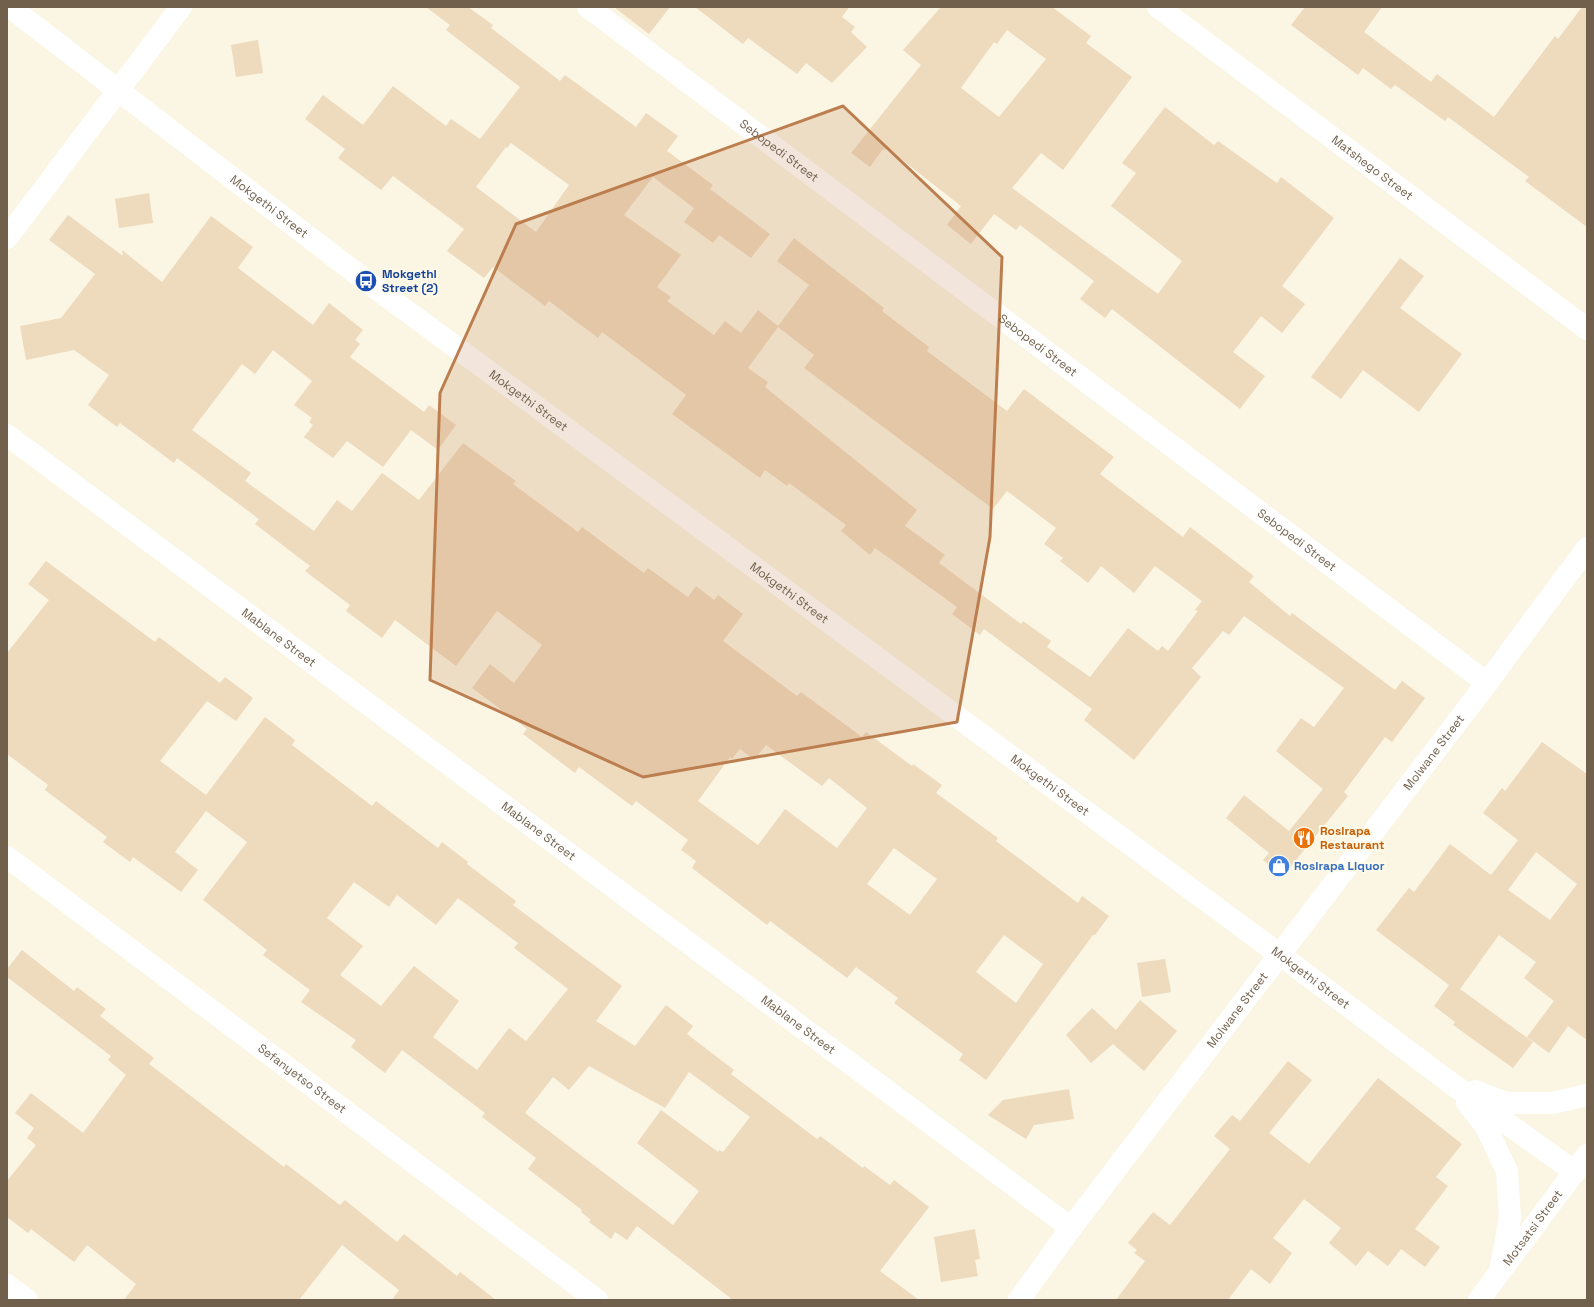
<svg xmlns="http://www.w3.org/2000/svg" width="1594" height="1307" font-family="'Space Grotesk',sans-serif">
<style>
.building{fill:#eedabd;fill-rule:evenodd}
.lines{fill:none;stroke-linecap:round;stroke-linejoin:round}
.minor{stroke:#fff;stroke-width:22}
.marked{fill:#bc7e4f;fill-opacity:0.2;stroke:#bc7e4f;stroke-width:3;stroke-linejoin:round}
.labels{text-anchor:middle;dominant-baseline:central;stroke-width:4;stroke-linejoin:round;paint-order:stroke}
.street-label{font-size:12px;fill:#71604b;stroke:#fefae9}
.transit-label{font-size:12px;font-weight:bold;fill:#164399;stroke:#fefae9;text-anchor:start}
.food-label{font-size:12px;font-weight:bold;fill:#c56008;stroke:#fefae9;text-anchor:start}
.shop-label{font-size:12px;font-weight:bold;fill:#366cbe;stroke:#fefae9;text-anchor:start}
</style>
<rect width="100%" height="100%" fill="#faf6e3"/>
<path class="building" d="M 426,7 L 468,7 L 493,25 L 491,28 L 560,81 L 565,75 L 636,127 L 646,113 L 678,136 L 667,151 L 713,185 L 710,189 L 770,234 L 751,258 L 719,235 L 713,243 L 684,222 L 694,208 L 653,177 L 624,215 L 681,255 L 657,287 L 671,297 L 667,301 L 714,335 L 725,321 L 741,333 L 758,310 L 778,326 L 809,285 L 777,261 L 794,238 L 884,308 L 882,311 L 929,347 L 927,351 L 1007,411 L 1024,389 L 1114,457 L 1100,474 L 1183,537 L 1190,527 L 1254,576 L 1249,582 L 1290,616 L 1292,613 L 1395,690 L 1402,681 L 1425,698 L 1392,742 L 1385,737 L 1344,792 L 1348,796 L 1283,876 L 1263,860 L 1269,853 L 1226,818 L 1244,795 L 1289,831 L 1323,789 L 1276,751 L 1301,718 L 1314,727 L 1344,688 L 1244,616 L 1229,635 L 1223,631 L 1192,668 L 1201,677 L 1134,760 L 1084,720 L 1092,709 L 984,629 L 980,635 L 952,614 L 957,607 L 875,548 L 870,555 L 841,531 L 846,525 L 789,483 L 787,486 L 765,470 L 760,478 L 672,414 L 686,395 L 602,332 L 598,338 L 549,301 L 545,306 L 493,267 L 484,278 L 447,251 L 464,229 L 393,176 L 381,190 L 338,158 L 345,149 L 305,119 L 323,95 L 363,125 L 393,86 L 446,126 L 451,119 L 480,139 L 520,87 L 446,30 L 450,25 ZM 511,143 L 569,185 L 536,232 L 476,187 L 506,147 L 507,148 ZM 778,327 L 814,355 L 804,368 L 993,509 L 1007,491 L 1056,528 L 1044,544 L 1063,558 L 1060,561 L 1088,583 L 1101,566 L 1134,593 L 1155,566 L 1202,601 L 1195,610 L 1198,611 L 1168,651 L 1162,646 L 1158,651 L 1128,628 L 1090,677 L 1047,647 L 1051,641 L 1023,621 L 1021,624 L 939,563 L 945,555 L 905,526 L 917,510 L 765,387 L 768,382 L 748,368 Z
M 614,7 L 670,7 L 649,34 Z
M 695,7 L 849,7 L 842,17 L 855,27 L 851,32 L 867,47 L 832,83 L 806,63 L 797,74 L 748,38 L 743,44 Z
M 941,7 L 1052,7 L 1091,36 L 1086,43 L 1132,77 L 1063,170 L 1041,153 L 1012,188 L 1158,294 L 1182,261 L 1111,206 L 1136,173 L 1122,163 L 1165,107 L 1214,145 L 1218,141 L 1277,183 L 1281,177 L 1334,218 L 1282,286 L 1305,304 L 1282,333 L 1261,316 L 1233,352 L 1265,376 L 1240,409 L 1112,309 L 1105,318 L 1080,299 L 1094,281 L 1020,225 L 1016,230 L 994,214 L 971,244 L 947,225 L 961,206 L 887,148 L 885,150 L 883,149 L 870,167 L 851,153 L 921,65 L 903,50 ZM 1007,30 L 1046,59 L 999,117 L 961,88 L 994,42 L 997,44 Z
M 1305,7 L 1382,7 L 1364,32 L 1431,82 L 1437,74 L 1494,117 L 1555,36 L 1558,39 L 1582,7 L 1587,7 L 1587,227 L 1525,181 L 1529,177 L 1448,117 L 1445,121 L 1395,85 L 1391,89 L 1363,68 L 1358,75 L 1291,25 Z
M 258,40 L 263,73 L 236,77 L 231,45 Z
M 149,193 L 153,223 L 119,228 L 115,199 Z
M 68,215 L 123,256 L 122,250 L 162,282 L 211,216 L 253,247 L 238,268 L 313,325 L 329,303 L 363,330 L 355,340 L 360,344 L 350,357 L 424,412 L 429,405 L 456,425 L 438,450 L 411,430 L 383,467 L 347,441 L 333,458 L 304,437 L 313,425 L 309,422 L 312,418 L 294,405 L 312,381 L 273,350 L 255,374 L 242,364 L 192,430 L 251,473 L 245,481 L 314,531 L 337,500 L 352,511 L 382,473 L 419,500 L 463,443 L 516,481 L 513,484 L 578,532 L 582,527 L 644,573 L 648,568 L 688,597 L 696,586 L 714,600 L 718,595 L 743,614 L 723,641 L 797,696 L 801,692 L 862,737 L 866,732 L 912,766 L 913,764 L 942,785 L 936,793 L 998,838 L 996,841 L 1078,903 L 1082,896 L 1109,916 L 1095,935 L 1093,935 L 986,1080 L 959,1060 L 963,1054 L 894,1003 L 898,998 L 856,967 L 847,978 L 770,921 L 767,925 L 692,868 L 696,861 L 681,850 L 688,840 L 636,801 L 632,806 L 579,767 L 575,773 L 523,734 L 527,729 L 472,688 L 490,664 L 514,683 L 542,645 L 497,611 L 456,666 L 395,620 L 382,638 L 346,611 L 350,605 L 305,571 L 310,566 L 255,524 L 259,519 L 177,458 L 174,463 L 120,423 L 117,427 L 88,405 L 109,375 L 74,350 L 26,360 L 20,326 L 61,318 L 95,274 L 49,240 ZM 766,745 L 822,786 L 829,778 L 867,808 L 837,848 L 785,809 L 758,845 L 698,801 L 730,757 L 732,759 L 740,749 L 754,760 ZM 894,848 L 937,879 L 910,915 L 867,884 ZM 1004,935 L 1043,964 L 1016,1003 L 976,972 Z
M 1400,258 L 1424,276 L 1400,308 L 1462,354 L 1419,412 L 1363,370 L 1341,399 L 1311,377 Z
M 46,561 L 155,642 L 159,637 L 220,683 L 225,677 L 253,698 L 236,721 L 207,701 L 160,761 L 206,795 L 265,717 L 295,740 L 292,745 L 372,806 L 376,801 L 438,848 L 442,842 L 468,862 L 467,864 L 516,901 L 513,905 L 622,986 L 596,1021 L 635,1046 L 666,1005 L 693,1026 L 687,1034 L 734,1070 L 731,1074 L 817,1139 L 820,1136 L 863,1168 L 864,1166 L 890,1185 L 894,1180 L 929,1207 L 880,1271 L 919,1300 L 733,1300 L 637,1226 L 627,1240 L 615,1232 L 611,1239 L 589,1222 L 591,1220 L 581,1212 L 582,1210 L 528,1169 L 536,1158 L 482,1117 L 485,1113 L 402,1050 L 385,1073 L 351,1047 L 356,1040 L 301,1002 L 310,990 L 263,955 L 267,950 L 203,900 L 247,842 L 206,811 L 175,852 L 198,870 L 181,892 L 133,857 L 130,862 L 103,842 L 107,837 L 45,790 L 48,785 L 7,754 L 7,653 L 49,600 L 28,584 ZM 354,882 L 389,907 L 397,895 L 436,925 L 458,898 L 518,943 L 514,948 L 568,989 L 526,1041 L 509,1028 L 477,1070 L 433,1037 L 459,1001 L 414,966 L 381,1006 L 340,975 L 363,946 L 327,918 ZM 589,1066 L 665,1108 L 689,1072 L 750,1117 L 723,1152 L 719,1150 L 718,1152 L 661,1110 L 637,1143 L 699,1191 L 673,1225 L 525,1113 L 553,1077 L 569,1090 Z
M 1542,742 L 1587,774 L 1587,1040 L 1568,1026 L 1549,1053 L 1527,1037 L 1554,1001 L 1524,978 L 1536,962 L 1499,935 L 1460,989 L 1533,1042 L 1513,1068 L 1453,1025 L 1455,1022 L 1434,1006 L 1449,985 L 1376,930 L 1409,888 L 1414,892 L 1450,844 L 1491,875 L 1518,840 L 1483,813 L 1502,788 L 1505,791 ZM 1536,852 L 1577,884 L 1550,920 L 1508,890 Z
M 22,950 L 74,991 L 77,987 L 106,1009 L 100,1016 L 154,1058 L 149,1064 L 284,1167 L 286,1164 L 340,1205 L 345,1200 L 397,1242 L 404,1234 L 457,1276 L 460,1272 L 496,1300 L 392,1300 L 399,1290 L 342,1245 L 299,1300 L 124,1300 L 136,1284 L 87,1245 L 74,1262 L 31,1229 L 28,1233 L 7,1217 L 7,1181 L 36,1145 L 27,1138 L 34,1128 L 15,1113 L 31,1093 L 83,1133 L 126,1075 L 108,1060 L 111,1056 L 7,977 L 7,969 Z
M 1165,959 L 1171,992 L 1142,997 L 1137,963 Z
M 1140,1000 L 1177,1031 L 1144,1071 L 1113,1044 L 1091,1063 L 1066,1035 L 1092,1008 L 1116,1030 Z
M 1288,1061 L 1312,1080 L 1269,1133 L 1309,1164 L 1378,1078 L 1462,1144 L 1436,1177 L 1448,1186 L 1415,1229 L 1440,1247 L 1425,1267 L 1401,1249 L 1388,1266 L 1368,1251 L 1356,1266 L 1329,1243 L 1341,1228 L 1304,1199 L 1273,1238 L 1292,1253 L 1270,1284 L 1251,1269 L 1228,1300 L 1116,1300 L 1145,1261 L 1134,1253 L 1137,1250 L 1128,1243 L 1153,1212 L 1170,1225 L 1230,1149 L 1214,1136 L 1232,1115 L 1240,1121 Z
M 1069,1089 L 1074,1119 L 1034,1125 L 1026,1139 L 988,1115 L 1003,1100 Z
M 975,1229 L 980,1259 L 975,1260 L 978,1276 L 941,1282 L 934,1237 Z"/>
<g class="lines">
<g class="minor">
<path id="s1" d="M 10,7 L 366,281 L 1279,954 L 1448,1081 L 1575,1172"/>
<path id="s2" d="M 588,7 L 1487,683"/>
<path id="s3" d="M 1158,7 L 1587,329"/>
<path d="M 7,238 L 181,7"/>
<path id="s4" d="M 7,435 L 1071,1228"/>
<path id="s5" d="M 7,857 L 597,1300"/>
<path d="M 1475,1091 L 1506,1103 L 1552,1103 L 1587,1095"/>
<path d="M 1467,1103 L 1485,1125 L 1507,1171 L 1510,1218 L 1500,1271"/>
<path d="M 7,1285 L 27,1300"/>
<path id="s6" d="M 1019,1300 L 1071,1228 L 1487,683 L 1587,548"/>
<path id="s7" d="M 1479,1300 L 1587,1155"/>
</g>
</g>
<path class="marked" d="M 843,106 L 1002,257 L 990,537 L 957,722 L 643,777 L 430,680 L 440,393 L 516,224 Z"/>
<defs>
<g id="bus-disc" transform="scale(1.15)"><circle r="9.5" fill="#1a4fb4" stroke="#fefae9"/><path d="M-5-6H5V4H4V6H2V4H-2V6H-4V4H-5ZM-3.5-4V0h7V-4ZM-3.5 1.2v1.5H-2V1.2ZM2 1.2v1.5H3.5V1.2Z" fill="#fff"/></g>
<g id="restaurant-disc" transform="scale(1.15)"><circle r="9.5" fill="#e8710a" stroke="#fefae9"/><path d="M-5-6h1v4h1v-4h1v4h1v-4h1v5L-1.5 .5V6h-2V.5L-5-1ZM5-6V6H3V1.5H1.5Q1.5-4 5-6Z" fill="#fff"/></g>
<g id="shop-disc" transform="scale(1.15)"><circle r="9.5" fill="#3f7fe0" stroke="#fefae9"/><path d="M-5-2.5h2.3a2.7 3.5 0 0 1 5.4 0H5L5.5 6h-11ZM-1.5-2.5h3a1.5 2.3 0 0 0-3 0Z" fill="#fff"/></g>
</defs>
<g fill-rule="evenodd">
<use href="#bus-disc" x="366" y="281"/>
<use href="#restaurant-disc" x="1304" y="838"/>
<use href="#shop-disc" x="1279" y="866"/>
</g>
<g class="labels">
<g class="street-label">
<text stroke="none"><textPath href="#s2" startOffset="239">Sebopedi Street</textPath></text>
<text stroke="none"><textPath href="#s3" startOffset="268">Matshego Street</textPath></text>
<text stroke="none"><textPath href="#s1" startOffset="327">Mokgethi Street</textPath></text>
<text stroke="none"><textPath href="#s2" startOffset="563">Sebopedi Street</textPath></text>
<text stroke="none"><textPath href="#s1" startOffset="651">Mokgethi Street</textPath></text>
<text stroke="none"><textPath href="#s2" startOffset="887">Sebopedi Street</textPath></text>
<text stroke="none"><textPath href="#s1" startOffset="975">Mokgethi Street</textPath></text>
<text stroke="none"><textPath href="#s4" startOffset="339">Mablane Street</textPath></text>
<text stroke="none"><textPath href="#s6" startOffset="687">Molwane Street</textPath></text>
<text stroke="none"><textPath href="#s1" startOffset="1299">Mokgethi Street</textPath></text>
<text stroke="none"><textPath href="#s4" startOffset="663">Mablane Street</textPath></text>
<text stroke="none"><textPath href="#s1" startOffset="1623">Mokgethi Street</textPath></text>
<text stroke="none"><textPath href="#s6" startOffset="363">Molwane Street</textPath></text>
<text stroke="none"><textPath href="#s4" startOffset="987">Mablane Street</textPath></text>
<text stroke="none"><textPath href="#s5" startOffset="369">Sefanyetso Street</textPath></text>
<text stroke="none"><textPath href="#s7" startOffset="90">Motsatsi Street</textPath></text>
</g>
<g class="transit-label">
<text x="382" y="274">Mokgethi<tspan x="382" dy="14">Street (2)</tspan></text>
</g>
<g class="food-label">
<text x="1320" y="831">Rosirapa<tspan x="1320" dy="14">Restaurant</tspan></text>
</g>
<g class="shop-label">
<text x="1294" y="866">Rosirapa Liquor</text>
</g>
</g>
<rect width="1594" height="1307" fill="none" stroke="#71604b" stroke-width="16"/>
</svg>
